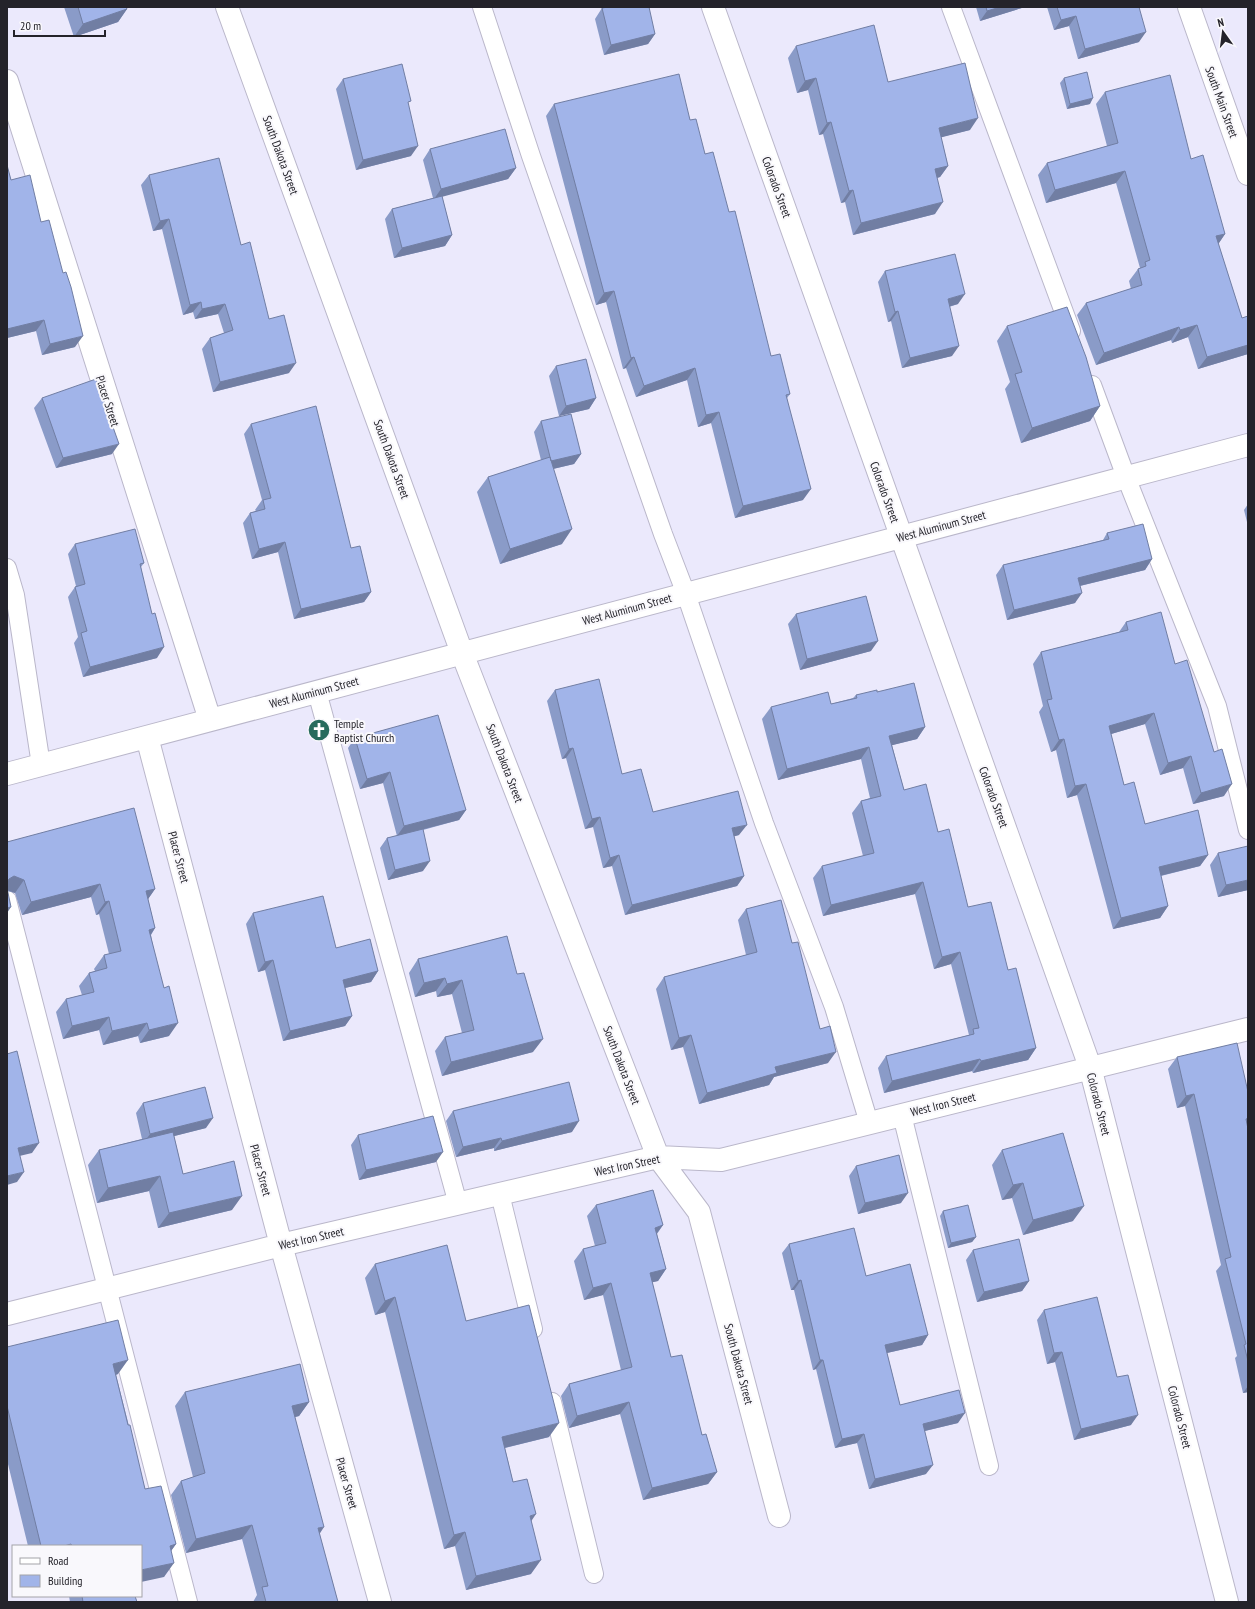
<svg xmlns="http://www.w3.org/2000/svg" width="1255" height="1609" font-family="'PT Sans Narrow',sans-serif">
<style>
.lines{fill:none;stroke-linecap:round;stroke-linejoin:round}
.lane-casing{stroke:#bab7ca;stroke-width:20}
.street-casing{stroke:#bab7ca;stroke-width:24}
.secondary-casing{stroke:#bab7ca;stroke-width:24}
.lane{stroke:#fff;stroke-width:18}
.street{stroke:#fff;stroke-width:22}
.secondary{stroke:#fff;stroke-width:22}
.wall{fill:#8a9bc8}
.shaded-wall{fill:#717ea3}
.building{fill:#a1b4e9;stroke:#717ea3}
.labels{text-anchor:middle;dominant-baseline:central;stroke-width:4;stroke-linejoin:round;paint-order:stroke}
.street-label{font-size:12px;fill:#24232a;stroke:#f9f8fc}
.poi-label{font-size:12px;fill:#24232a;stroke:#f9f8fc;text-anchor:start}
</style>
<rect width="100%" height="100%" fill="#ebe9fc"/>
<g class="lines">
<g class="lane-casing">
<path id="lane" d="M 482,7 L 531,156 L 663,534 L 686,594 L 764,823 L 834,1007 L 869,1123
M 951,7 L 1071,331
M 1092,385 L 1126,477 L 1217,706 L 1248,830
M 7,568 L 15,595 L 41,765
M 317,692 L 458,1204
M 7,900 L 188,1602
M 902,1115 L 989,1466
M 500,1194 L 533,1329
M 552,1402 L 594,1574"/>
</g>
<g class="street-casing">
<path id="street" d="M 227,7 L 462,653 L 658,1157 L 699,1212 L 779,1516
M 713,7 L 1090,1067 L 1227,1602
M 7,81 L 210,720
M 147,737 L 281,1245 L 380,1602
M 7,774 L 1248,445
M 7,1314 L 281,1245 L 658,1157 L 721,1160 L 1248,1029"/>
</g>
<g class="secondary-casing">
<path id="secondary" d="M 1189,7 L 1248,174"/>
</g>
<use href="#lane" class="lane"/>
<use href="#street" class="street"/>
<use href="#secondary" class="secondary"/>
</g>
<path class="wall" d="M 64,7 L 126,7 L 127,9 L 118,22 L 74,37 Z
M 976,7 L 1025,7 L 980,21 Z
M 1047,7 L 1139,7 L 1139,42 L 1078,59 L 1069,26 L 1054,30 Z
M 602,8 L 655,34 L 648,44 L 604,55 L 595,19 Z
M 796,46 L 888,82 L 970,130 L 941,137 L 948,166 L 940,177 L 937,178 L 935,214 L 853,235 L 845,202 L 841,203 L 823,134 L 819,135 L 808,90 L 797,93 L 788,58 Z
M 1064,78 L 1090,104 L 1067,109 L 1060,83 Z
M 343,79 L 408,106 L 411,156 L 356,170 L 336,89 Z
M 1105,92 L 1191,159 L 1225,234 L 1218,244 L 1242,318 L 1248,316 L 1248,354 L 1198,369 L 1188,337 L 1172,343 L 1171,340 L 1096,365 L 1077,315 L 1086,303 L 1131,289 L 1129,281 L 1138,269 L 1140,268 L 1116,183 L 1046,203 L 1038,175 L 1047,163 L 1107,146 L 1096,104 Z
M 554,104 L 690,120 L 705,154 L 771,356 L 790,394 L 787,398 L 803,500 L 735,518 L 711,423 L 698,427 L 687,380 L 636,397 L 626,368 L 623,369 L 606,302 L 596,305 L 546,116 Z
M 430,149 L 516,168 L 508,179 L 442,196 L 452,235 L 445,246 L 394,258 L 385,219 L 392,209 L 433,198 L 423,160 Z
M 7,165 L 11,180 L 41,222 L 75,347 L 42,355 L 36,331 L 7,338 Z
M 149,175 L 241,245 L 269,319 L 289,373 L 213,392 L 202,349 L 210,338 L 224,333 L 218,314 L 195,319 L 193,312 L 183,315 L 162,229 L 153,231 L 141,185 Z
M 885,271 L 958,304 L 949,307 L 952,356 L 902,368 L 891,321 L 888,322 L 878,282 Z
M 1007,326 L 1100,406 L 1090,421 L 1021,443 L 1005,389 L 1010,382 L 997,341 Z
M 556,366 L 596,398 L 589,409 L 559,416 L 549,376 Z
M 42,398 L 112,454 L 56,468 L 34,408 Z
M 541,421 L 581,454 L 574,464 L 553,469 L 562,544 L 500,564 L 477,492 L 488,477 L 541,460 L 534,432 Z
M 251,424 L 351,548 L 371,592 L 364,602 L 294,619 L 278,552 L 252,559 L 243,523 L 250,513 L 256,511 L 255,510 L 262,500 L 244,434 Z
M 1248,504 L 1248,526 L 1244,510 Z
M 1107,533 L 1152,559 L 1145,570 L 1080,586 L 1075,603 L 1007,620 L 996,575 L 1003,565 L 1103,540 Z
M 75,544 L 144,563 L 141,567 L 157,658 L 83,677 L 74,643 L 78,637 L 68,597 L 75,587 L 76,586 L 68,554 Z
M 796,614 L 871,651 L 800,670 L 788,624 Z
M 1126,622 L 1175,664 L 1224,796 L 1193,804 L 1183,768 L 1160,775 L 1145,724 L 1111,734 L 1124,785 L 1145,824 L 1208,855 L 1200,866 L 1161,876 L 1168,906 L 1160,918 L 1113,929 L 1077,795 L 1067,798 L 1056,750 L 1051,752 L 1039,712 L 1043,706 L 1033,664 L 1041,652 L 1119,632 Z
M 555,690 L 653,812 L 739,835 L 734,836 L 744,876 L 737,886 L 625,915 L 612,866 L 603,868 L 593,827 L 585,829 L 566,758 L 562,759 L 547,701 Z
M 877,692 L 925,727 L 917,739 L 892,745 L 904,790 L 938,832 L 968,907 L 1008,970 L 1036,1048 L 1028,1060 L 973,1073 L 972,1071 L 884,1093 L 878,1068 L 886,1056 L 969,1035 L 951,964 L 934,969 L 915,894 L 823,916 L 813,878 L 822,866 L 863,856 L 852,813 L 861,801 L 870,798 L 861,759 L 778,780 L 762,719 L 771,707 L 831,704 L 853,698 L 856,695 Z
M 355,738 L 466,810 L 459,820 L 423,830 L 423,871 L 388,880 L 380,848 L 387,838 L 397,836 L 383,783 L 360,789 L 348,748 Z
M 7,842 L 155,889 L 148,899 L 155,928 L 151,935 L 169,1036 L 140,1043 L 138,1036 L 103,1045 L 99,1030 L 63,1039 L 56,1012 L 66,999 L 82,995 L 79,986 L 89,973 L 95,971 L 94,969 L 104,955 L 109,954 L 99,914 L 96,915 L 91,897 L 22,915 L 15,893 L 7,891 L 7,913 Z
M 1218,853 L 1248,890 L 1218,897 L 1210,865 Z
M 746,909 L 792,943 L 828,1063 L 774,1077 L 769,1085 L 699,1104 L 683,1047 L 671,1050 L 656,989 L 664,977 L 746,955 L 738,920 Z
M 253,913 L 336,948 L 378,971 L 371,982 L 345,988 L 352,1016 L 345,1026 L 283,1041 L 265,970 L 258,972 L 246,924 Z
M 507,936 L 533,1052 L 442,1076 L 435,1051 L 445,1037 L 462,1033 L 452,994 L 437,997 L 436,991 L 415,997 L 409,973 L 418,959 Z
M 1177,1057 L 1247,1126 L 1248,1129 L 1248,1392 L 1243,1393 L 1235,1358 L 1237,1356 L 1216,1271 L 1221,1265 L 1185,1106 L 1177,1108 L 1168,1069 Z
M 143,1103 L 206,1128 L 174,1136 L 183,1174 L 232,1210 L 158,1228 L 149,1191 L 97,1203 L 88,1165 L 99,1150 L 142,1139 L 136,1113 Z
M 453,1111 L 572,1132 L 494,1151 L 494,1148 L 456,1157 L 446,1121 Z
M 358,1135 L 436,1162 L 359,1180 L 351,1145 Z
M 1002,1150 L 1073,1221 L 1023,1235 L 1012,1198 L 1002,1200 L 992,1165 Z
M 856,1166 L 901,1203 L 858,1214 L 849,1176 Z
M 596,1205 L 663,1225 L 657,1234 L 666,1269 L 658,1281 L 652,1282 L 671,1357 L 717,1472 L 708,1484 L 643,1500 L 620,1414 L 569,1428 L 561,1396 L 569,1384 L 621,1370 L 603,1295 L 584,1300 L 574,1261 L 583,1249 L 595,1246 L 587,1216 Z
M 943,1211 L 976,1237 L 972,1242 L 948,1248 L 940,1216 Z
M 789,1244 L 866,1276 L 928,1335 L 922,1345 L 887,1353 L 900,1405 L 958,1423 L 925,1431 L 926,1474 L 869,1489 L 857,1443 L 835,1448 L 816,1369 L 813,1370 L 794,1290 L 791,1290 L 782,1253 Z
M 973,1250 L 1029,1281 L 1022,1291 L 977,1302 L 966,1260 Z
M 375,1264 L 466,1321 L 549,1437 L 505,1448 L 513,1482 L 531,1521 L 531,1574 L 466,1590 L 455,1546 L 444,1549 L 385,1312 L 375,1315 L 365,1278 Z
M 1044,1310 L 1131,1425 L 1074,1440 L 1055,1362 L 1047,1364 L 1037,1320 Z
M 7,1347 L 118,1374 L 116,1375 L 145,1489 L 176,1544 L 171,1551 L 164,1577 L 141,1546 L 28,1546 L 7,1460 Z
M 185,1392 L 309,1402 L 299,1416 L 295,1417 L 319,1534 L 338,1602 L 253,1602 L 257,1595 L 242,1539 L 186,1553 L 171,1495 L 181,1481 L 193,1477 L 175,1406 Z
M 69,1596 L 135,1596 L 137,1602 L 70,1602 Z"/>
<path class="shaded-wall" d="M 1000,7 L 1025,7 L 980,21 L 987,11 Z
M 127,9 L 118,22 L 74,37 L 83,24 Z
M 1076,16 L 1069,26 L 1054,30 L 1061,20 Z
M 1146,32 L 1139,42 L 1078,59 L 1085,49 Z
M 655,34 L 648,44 L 604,55 L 611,45 Z
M 816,78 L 808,90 L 797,93 L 805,81 Z
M 1093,98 L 1090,104 L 1067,109 L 1070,104 Z
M 978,118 L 970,130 L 931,140 L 939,128 Z
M 831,122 L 823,134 L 819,135 L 827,123 Z
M 418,146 L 411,156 L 356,170 L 363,160 Z
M 948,166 L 940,177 L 926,181 L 935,169 Z
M 516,168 L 508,179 L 434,199 L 441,189 Z
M 1125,171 L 1116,183 L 1046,203 L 1055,190 Z
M 853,190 L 845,202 L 841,203 L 849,191 Z
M 943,202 L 935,214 L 853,235 L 861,223 Z
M 169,219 L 162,229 L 153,231 L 160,221 Z
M 1225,234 L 1217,246 L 1216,236 Z
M 452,235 L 445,246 L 394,258 L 402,248 Z
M 614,291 L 606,302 L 596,305 L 604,293 Z
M 965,294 L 958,304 L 940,309 L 948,299 Z
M 201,302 L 193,312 L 183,315 L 190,305 Z
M 225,304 L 218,314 L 195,319 L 202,309 Z
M 898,311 L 891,321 L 888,322 L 895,312 Z
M 44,320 L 36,331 L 7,338 L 7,329 Z
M 1197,325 L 1188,337 L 1172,343 L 1180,330 Z
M 1179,327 L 1171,340 L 1096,365 L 1104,353 Z
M 83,336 L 75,347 L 42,355 L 50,344 Z
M 1248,345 L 1248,354 L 1198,369 L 1207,357 Z
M 959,346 L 952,356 L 902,368 L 910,358 Z
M 634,357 L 626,368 L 623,369 L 631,358 Z
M 296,363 L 289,373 L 213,392 L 220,382 Z
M 695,368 L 687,380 L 636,397 L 644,386 Z
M 596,398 L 589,409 L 559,416 L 566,406 Z
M 1100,406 L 1090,421 L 1021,443 L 1032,428 Z
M 719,412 L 711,423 L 698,427 L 706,415 Z
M 119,444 L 112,454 L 56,468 L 63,458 Z
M 581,454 L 574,464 L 544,471 L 551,461 Z
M 811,489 L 803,500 L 735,518 L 743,506 Z
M 572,529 L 562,544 L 500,564 L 510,549 Z
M 285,542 L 278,552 L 252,559 L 259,549 Z
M 1152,559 L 1145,570 L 1071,588 L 1078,578 Z
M 371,592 L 364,602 L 294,619 L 301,609 Z
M 1082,593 L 1075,603 L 1007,620 L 1014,610 Z
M 878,641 L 871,651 L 800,670 L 807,659 Z
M 164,647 L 157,658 L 83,677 L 90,667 Z
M 1154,713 L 1145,724 L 1101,737 L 1109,726 Z
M 925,727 L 917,739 L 881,748 L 889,736 Z
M 1064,739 L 1056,750 L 1051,752 L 1059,740 Z
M 869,747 L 861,759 L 778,780 L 787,769 Z
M 573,748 L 566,758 L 562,759 L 569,749 Z
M 1191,756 L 1183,768 L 1160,775 L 1168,763 Z
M 390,772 L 383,783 L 360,789 L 367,779 Z
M 1086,784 L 1077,795 L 1067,798 L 1075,786 Z
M 1232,784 L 1224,796 L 1193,804 L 1201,793 Z
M 466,810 L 459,820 L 397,836 L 404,826 Z
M 600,817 L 593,827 L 585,829 L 592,819 Z
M 747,825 L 739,835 L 725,839 L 732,828 Z
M 619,855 L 612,866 L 603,868 L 610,858 Z
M 1208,855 L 1200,866 L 1151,878 L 1159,867 Z
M 430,861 L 423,871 L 388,880 L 395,870 Z
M 14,876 L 24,880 L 15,893 L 7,890 L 7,882 L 9,879 Z
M 744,876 L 737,886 L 625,915 L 632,905 Z
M 1248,880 L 1248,890 L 1218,897 L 1226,885 Z
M 923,882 L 915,894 L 823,916 L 831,905 Z
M 100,884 L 91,897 L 22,915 L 31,902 Z
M 155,889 L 146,902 L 146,891 Z
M 109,901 L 99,914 L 96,915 L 105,902 Z
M 1168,906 L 1160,918 L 1113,929 L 1121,918 Z
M 11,907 L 7,913 L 7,908 Z
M 155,928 L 146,942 L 149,930 Z
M 960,952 L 951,964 L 934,969 L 942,957 Z
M 273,960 L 265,970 L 258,972 L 265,962 Z
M 378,971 L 371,982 L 336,990 L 343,980 Z
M 445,978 L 436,991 L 415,997 L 424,983 Z
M 462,980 L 452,994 L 437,997 L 447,984 Z
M 352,1016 L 345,1026 L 283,1041 L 290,1031 Z
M 109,1017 L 99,1030 L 63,1039 L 72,1026 Z
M 147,1023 L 138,1036 L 103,1045 L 112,1031 Z
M 178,1023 L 169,1036 L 140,1043 L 149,1030 Z
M 691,1035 L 683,1047 L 671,1050 L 679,1038 Z
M 543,1039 L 533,1052 L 442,1076 L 451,1062 Z
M 1036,1048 L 1028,1060 L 973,1073 L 981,1061 Z
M 836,1052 L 828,1063 L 774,1077 L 769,1085 L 699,1104 L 707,1093 L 775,1067 Z
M 980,1059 L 972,1071 L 884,1093 L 892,1081 Z
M 1194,1094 L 1185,1106 L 1177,1108 L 1186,1096 Z
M 213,1118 L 206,1128 L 143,1144 L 150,1134 Z
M 1248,1118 L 1248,1125 L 1245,1130 L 1246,1119 Z
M 579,1121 L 572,1132 L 494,1151 L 502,1141 Z
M 501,1138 L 494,1148 L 456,1157 L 463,1147 Z
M 39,1143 L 32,1153 L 11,1158 L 18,1148 Z
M 443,1152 L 436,1162 L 359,1180 L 366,1170 Z
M 24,1172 L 17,1182 L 7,1185 L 7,1176 Z
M 160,1176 L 149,1191 L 97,1203 L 108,1188 Z
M 1023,1183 L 1012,1198 L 1002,1200 L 1013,1185 Z
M 908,1193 L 901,1203 L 858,1214 L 865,1203 Z
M 242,1196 L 232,1210 L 158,1228 L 169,1213 Z
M 1084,1206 L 1073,1221 L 1023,1235 L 1033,1220 Z
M 663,1225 L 654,1237 L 655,1228 Z
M 976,1237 L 972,1242 L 948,1248 L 951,1243 Z
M 666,1269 L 658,1281 L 641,1285 L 650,1273 Z
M 801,1280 L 794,1290 L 791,1290 L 798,1281 Z
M 1029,1281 L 1022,1291 L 977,1302 L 984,1292 Z
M 611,1283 L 603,1295 L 584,1300 L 593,1288 Z
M 395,1297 L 385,1312 L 375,1315 L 385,1301 Z
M 928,1335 L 922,1345 L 878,1355 L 885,1345 Z
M 1062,1352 L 1055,1362 L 1047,1364 L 1054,1353 Z
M 128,1360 L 118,1374 L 103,1378 L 113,1364 Z
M 820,1360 L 823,1360 L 816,1369 L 813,1370 Z
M 1248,1386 L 1248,1392 L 1243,1393 Z
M 309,1402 L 299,1416 L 283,1420 L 292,1406 Z
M 629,1402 L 620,1414 L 569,1428 L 577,1416 Z
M 965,1413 L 958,1423 L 916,1433 L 923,1424 Z
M 1138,1415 L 1131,1425 L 1074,1440 L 1081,1429 Z
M 559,1423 L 549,1437 L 492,1451 L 502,1437 Z
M 864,1434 L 857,1443 L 835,1448 L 842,1439 Z
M 933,1465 L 926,1474 L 869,1489 L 875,1479 Z
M 717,1472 L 708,1484 L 643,1500 L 652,1488 Z
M 536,1514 L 526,1529 L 530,1516 Z
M 252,1525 L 242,1539 L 186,1553 L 196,1539 Z
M 324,1527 L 315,1541 L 318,1528 Z
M 465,1532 L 455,1546 L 444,1549 L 454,1535 Z
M 176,1544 L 166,1558 L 170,1546 Z
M 541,1560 L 531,1574 L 466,1590 L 476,1576 Z
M 174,1563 L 164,1577 L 141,1582 L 141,1570 Z"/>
<path class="building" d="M 78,7 L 126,7 L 127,9 L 83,24 Z
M 608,7 L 649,7 L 655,34 L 611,45 L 602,8 Z
M 986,7 L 1000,7 L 987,11 Z
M 1057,7 L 1139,7 L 1146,32 L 1085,49 L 1076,16 L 1061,20 Z
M 874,25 L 888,82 L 965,63 L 978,118 L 939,128 L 948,166 L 935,169 L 943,202 L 861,223 L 853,190 L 849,191 L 831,122 L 827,123 L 816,78 L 805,81 L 796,46 Z
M 402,64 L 411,101 L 408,102 L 418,146 L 363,160 L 343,79 Z
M 1087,72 L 1093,98 L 1070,104 L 1064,78 Z
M 679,74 L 690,120 L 696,119 L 705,154 L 713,152 L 729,212 L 735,211 L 771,356 L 780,354 L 790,394 L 786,395 L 811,489 L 743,506 L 719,412 L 706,415 L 695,368 L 644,386 L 634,357 L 631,358 L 614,291 L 604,293 L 554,104 Z
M 1170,75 L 1191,159 L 1203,155 L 1225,234 L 1216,236 L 1242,318 L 1248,316 L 1248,345 L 1207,357 L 1197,325 L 1180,330 L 1179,327 L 1104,353 L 1086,303 L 1142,285 L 1138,269 L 1146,266 L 1145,262 L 1150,260 L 1125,171 L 1055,190 L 1047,163 L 1118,143 L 1105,92 Z
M 505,129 L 516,168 L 441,189 L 430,149 Z
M 219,158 L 241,245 L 250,242 L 269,319 L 284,315 L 296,363 L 220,382 L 210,338 L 233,330 L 225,304 L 202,309 L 201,302 L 190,305 L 169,219 L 160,221 L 149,175 Z
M 7,165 L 11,180 L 30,175 L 41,222 L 49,220 L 63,273 L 66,272 L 71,287 L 83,336 L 50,344 L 44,320 L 7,329 Z
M 442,196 L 452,235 L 402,248 L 392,209 Z
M 955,254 L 965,294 L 948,299 L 959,346 L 910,358 L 898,311 L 895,312 L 885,271 Z
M 1067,307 L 1086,357 L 1100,406 L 1032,428 L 1015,374 L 1022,372 L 1007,326 Z
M 586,359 L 596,398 L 566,406 L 556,366 Z
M 96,379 L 119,444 L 63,458 L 42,398 Z
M 316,406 L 351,548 L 360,546 L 371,592 L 301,609 L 285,542 L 259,549 L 250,513 L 265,509 L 263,500 L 271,498 L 251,424 Z
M 571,414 L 581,454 L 551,461 L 541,421 Z
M 550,457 L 572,529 L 510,549 L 488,477 Z
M 1143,524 L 1152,559 L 1078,578 L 1082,593 L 1014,610 L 1003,565 L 1109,539 L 1107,533 Z
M 135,529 L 144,563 L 140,564 L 152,614 L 155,613 L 164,647 L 90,667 L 81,633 L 87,631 L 75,587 L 85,584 L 75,544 Z
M 866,596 L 878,641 L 807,659 L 796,614 Z
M 1161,612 L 1175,664 L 1187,660 L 1214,752 L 1222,749 L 1232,784 L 1201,793 L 1191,756 L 1168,763 L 1154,713 L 1109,726 L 1124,785 L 1134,782 L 1145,824 L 1198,810 L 1208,855 L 1159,867 L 1168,906 L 1121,918 L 1086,784 L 1075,786 L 1064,739 L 1059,740 L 1047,700 L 1052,699 L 1041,652 L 1128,630 L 1126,622 Z
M 599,679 L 622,774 L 641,769 L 653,812 L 738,791 L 747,825 L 732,828 L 744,876 L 632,905 L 619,855 L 610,858 L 600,817 L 592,819 L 573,748 L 569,749 L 555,690 Z
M 914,683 L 925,727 L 889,736 L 904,790 L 926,784 L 938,832 L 949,829 L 968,907 L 991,902 L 1008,970 L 1016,968 L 1036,1048 L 981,1061 L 980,1059 L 892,1081 L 886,1056 L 974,1034 L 973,1029 L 979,1028 L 960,952 L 942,957 L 923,882 L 831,905 L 822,866 L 874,853 L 861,801 L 881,796 L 869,747 L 787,769 L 771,707 L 828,692 L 831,704 L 857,698 L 856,695 L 877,690 L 877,692 Z
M 438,715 L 466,810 L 404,826 L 390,772 L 367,779 L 355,738 Z
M 134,808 L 155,889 L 146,891 L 155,928 L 149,930 L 164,988 L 169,986 L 178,1023 L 149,1030 L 147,1023 L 112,1031 L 109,1017 L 72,1026 L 66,999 L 94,992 L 89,973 L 107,968 L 104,955 L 121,951 L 109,901 L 105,902 L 100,884 L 31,902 L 24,880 L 14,876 L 9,879 L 7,883 L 7,842 Z
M 423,829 L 430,861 L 395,870 L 387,838 Z
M 1248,846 L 1248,880 L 1226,885 L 1218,853 Z
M 7,888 L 11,907 L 7,908 Z
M 323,896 L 336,948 L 370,939 L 378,971 L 343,980 L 352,1016 L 290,1031 L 273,960 L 265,962 L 253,913 Z
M 781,900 L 792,943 L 798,942 L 820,1029 L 830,1026 L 836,1052 L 775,1067 L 777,1073 L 707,1093 L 691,1035 L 679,1038 L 664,977 L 757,952 L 746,909 Z
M 507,936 L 517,974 L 524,973 L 543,1039 L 451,1062 L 445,1037 L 474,1030 L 462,980 L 447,984 L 445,978 L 424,983 L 418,959 Z
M 1237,1043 L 1248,1092 L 1248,1118 L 1246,1119 L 1248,1129 L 1248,1361 L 1244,1345 L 1246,1344 L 1225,1259 L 1231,1257 L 1194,1094 L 1186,1096 L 1177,1057 Z
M 17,1051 L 39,1143 L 18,1148 L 24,1172 L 7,1176 L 7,1054 Z
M 569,1082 L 579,1121 L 502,1141 L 501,1138 L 463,1147 L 453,1111 Z
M 205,1087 L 213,1118 L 150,1134 L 143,1103 Z
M 433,1116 L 443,1152 L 366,1170 L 358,1135 Z
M 173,1132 L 183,1174 L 234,1161 L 242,1196 L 169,1213 L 160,1176 L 108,1188 L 99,1150 Z
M 1063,1133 L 1084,1206 L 1033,1220 L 1023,1183 L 1013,1185 L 1002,1150 Z
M 899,1155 L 908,1193 L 865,1203 L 856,1166 Z
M 653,1190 L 663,1225 L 655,1228 L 666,1269 L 650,1273 L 671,1357 L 682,1355 L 702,1435 L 706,1434 L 717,1472 L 652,1488 L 629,1402 L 577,1416 L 569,1384 L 632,1367 L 611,1283 L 593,1288 L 583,1249 L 606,1243 L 596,1205 Z
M 968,1205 L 976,1237 L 951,1243 L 943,1211 Z
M 854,1228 L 866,1276 L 910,1264 L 928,1335 L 885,1345 L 900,1405 L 959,1390 L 965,1413 L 923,1424 L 933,1465 L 875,1479 L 864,1434 L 842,1439 L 823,1360 L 820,1360 L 801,1280 L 798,1281 L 789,1244 Z
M 1019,1239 L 1029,1281 L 984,1292 L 973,1250 Z
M 447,1245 L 466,1321 L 529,1305 L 559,1423 L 502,1437 L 513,1482 L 527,1479 L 536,1514 L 530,1516 L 541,1560 L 476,1576 L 465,1532 L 454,1535 L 395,1297 L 385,1301 L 375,1264 Z
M 1097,1297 L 1117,1377 L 1128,1375 L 1138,1415 L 1081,1429 L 1062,1352 L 1054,1353 L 1044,1310 Z
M 118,1320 L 128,1360 L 113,1364 L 128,1425 L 130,1425 L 145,1489 L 161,1486 L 176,1544 L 170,1546 L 174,1563 L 141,1570 L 141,1546 L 72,1546 L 71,1544 L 64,1546 L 41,1546 L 7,1406 L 7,1347 Z
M 300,1364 L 309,1402 L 292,1406 L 324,1527 L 318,1528 L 338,1602 L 266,1602 L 262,1587 L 268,1586 L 252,1525 L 196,1539 L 181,1481 L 205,1473 L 185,1392 Z
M 82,1596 L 135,1596 L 137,1602 L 83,1602 Z"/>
<defs>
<g id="church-disc" transform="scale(1.15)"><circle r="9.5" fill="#276b5d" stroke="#f9f8fc"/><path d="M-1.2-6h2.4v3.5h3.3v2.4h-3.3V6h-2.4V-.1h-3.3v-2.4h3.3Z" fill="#fff"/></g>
</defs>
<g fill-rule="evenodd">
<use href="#church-disc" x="319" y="730"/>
</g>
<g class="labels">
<g class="street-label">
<text transform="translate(1222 102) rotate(70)">South Main Street</text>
<text transform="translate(281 155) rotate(70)">South Dakota Street</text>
<text transform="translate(777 187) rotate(70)">Colorado Street</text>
<text transform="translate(108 401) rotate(72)">Placer Street</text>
<text transform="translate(392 459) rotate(70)">South Dakota Street</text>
<text transform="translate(885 492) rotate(70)">Colorado Street</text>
<text transform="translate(941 526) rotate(-15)">West Aluminum Street</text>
<text transform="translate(627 609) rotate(-15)">West Aluminum Street</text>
<text transform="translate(314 692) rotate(-15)">West Aluminum Street</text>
<text transform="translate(505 763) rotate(69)">South Dakota Street</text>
<text transform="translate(994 797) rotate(70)">Colorado Street</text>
<text transform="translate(179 857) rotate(75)">Placer Street</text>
<text transform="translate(622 1065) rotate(69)">South Dakota Street</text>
<text transform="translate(943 1104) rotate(-14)">West Iron Street</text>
<text transform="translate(1099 1104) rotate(76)">Colorado Street</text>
<text transform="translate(627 1165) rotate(-12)">West Iron Street</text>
<text transform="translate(261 1170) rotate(75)">Placer Street</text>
<text transform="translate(311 1238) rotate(-13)">West Iron Street</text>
<text transform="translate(739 1364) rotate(75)">South Dakota Street</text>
<text transform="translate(1180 1417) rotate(76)">Colorado Street</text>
<text transform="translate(347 1483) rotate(74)">Placer Street</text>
</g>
<g class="poi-label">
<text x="334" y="723">Temple<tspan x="334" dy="14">Baptist Church</tspan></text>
</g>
</g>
<rect width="1255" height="1609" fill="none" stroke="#24232a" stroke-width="16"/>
<rect x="12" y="1545" width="130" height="52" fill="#f9f8fc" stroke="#a4a3a8"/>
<rect x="20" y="1558" width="20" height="6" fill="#ffffff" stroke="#a4a3a8"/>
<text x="48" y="1565" font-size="12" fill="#24232a">Road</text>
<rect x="20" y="1575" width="20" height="12" fill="#a1b4e9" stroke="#a4a3a8"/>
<text x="48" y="1585" font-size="12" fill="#24232a">Building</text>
<g transform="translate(1223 32) rotate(346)" stroke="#f9f8fc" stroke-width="3" paint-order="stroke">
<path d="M0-3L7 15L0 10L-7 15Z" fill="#24232a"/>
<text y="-6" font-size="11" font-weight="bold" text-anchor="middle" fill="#24232a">N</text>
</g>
<path d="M14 30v6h91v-6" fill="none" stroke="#24232a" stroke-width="2"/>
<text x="20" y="30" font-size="12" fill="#24232a" stroke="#f9f8fc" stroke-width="3" paint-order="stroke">20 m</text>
</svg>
